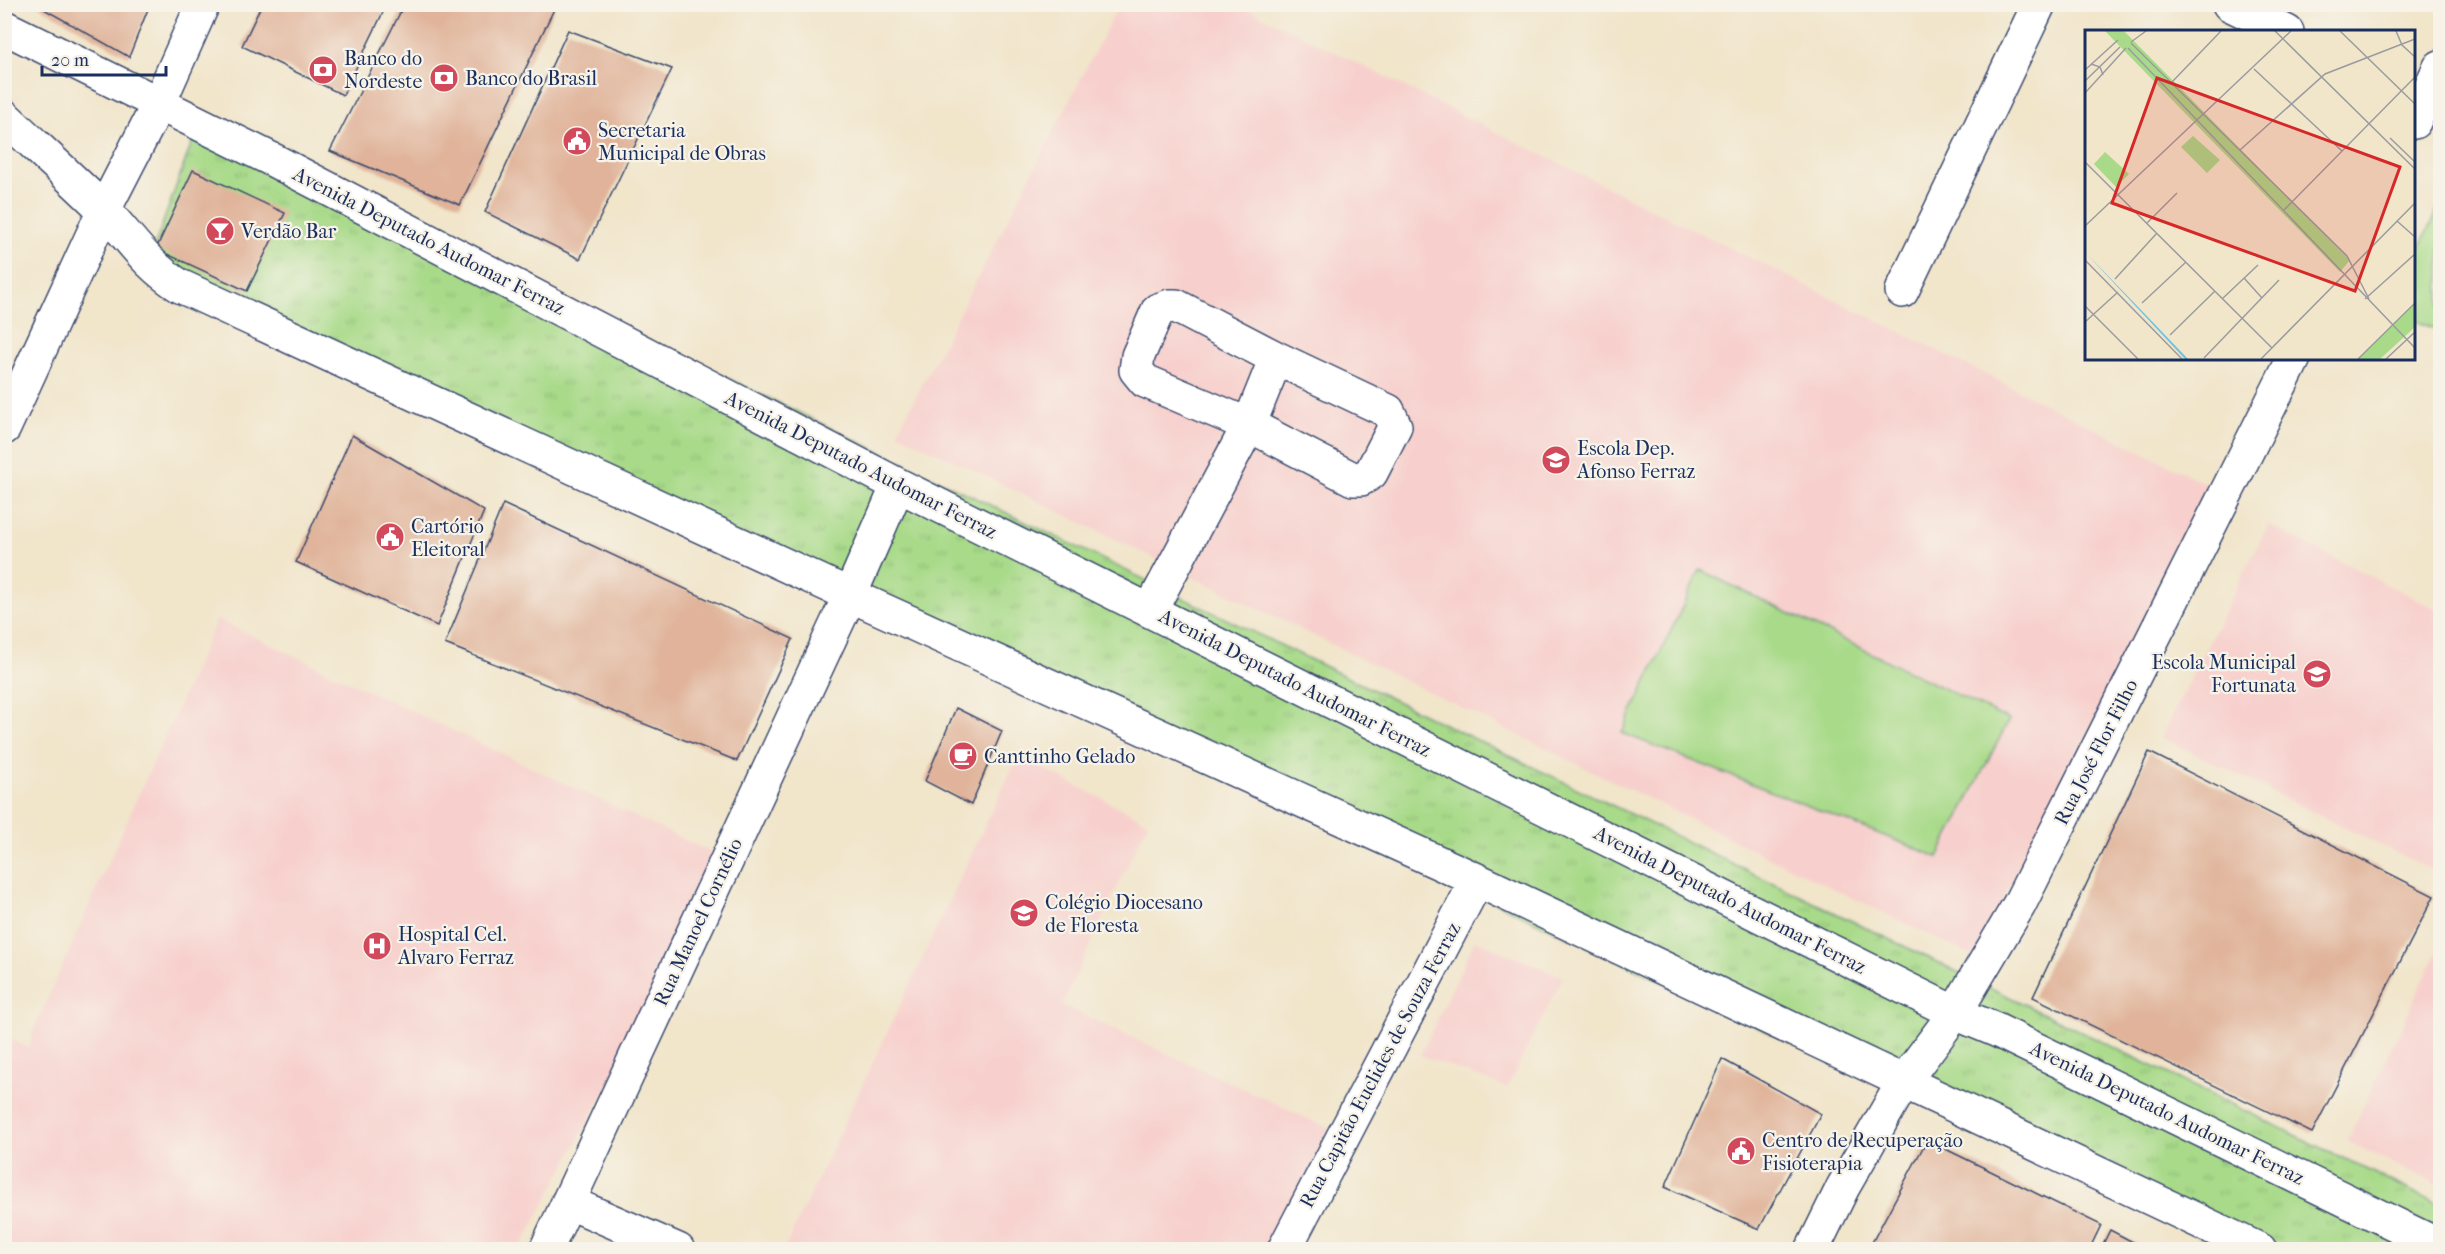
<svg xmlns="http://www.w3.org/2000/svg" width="2445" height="1254" font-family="'IM FELL French Canon',serif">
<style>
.built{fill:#f7d0cd}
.grass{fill:url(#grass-tufts);stroke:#628474;stroke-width:1.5}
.garden{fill:#a8da89;stroke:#628474;stroke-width:1.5}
.building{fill:#e0b39a}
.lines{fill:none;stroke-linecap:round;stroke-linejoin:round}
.minor-casing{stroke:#3b4a6e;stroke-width:36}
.minor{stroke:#fff;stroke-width:33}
.labels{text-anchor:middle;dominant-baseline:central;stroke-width:4.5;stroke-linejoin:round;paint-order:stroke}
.poi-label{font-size:20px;fill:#1b2f5e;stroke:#f7f3e8;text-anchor:start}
.street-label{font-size:20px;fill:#1b2f5e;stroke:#f7f3e8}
.inset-road{fill:none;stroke:#9b9c9f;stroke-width:1.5}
.view{fill:#d62828;fill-opacity:0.15;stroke:#d62828;stroke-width:3}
.inset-edge{fill:none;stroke:#1b2f5e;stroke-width:3}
</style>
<defs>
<pattern id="grass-tufts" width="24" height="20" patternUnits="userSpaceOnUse" patternTransform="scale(1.5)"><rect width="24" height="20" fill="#a8da89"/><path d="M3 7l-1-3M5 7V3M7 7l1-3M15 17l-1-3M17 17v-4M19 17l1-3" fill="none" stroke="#90bb79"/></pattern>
</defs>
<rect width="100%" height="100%" fill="#f7f3e8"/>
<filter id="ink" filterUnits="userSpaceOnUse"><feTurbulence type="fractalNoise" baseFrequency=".0167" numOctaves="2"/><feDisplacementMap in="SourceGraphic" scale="12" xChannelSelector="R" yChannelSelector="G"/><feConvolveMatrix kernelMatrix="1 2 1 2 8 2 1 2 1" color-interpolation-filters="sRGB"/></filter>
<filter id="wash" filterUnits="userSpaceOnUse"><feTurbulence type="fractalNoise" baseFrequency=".008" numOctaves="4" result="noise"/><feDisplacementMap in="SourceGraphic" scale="24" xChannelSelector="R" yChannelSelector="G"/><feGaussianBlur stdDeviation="1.35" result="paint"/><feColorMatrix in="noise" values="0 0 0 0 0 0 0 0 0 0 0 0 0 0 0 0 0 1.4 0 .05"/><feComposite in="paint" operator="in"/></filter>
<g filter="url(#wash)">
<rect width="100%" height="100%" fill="#f1e5ca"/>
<path class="built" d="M 1238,4 L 2215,488 L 1974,957 L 897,433 L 1119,5 Z
M 2268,525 L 2440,611 L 2440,871 L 2439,874 L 2161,737 Z
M 217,619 L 729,861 L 520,1249 L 5,1249 L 4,1036 L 29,1048 L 33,1031 Z
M 1018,756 L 1148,822 L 1062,1005 L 1331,1129 L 1274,1249 L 784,1250 Z
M 1475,940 L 1563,977 L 1507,1088 L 1420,1055 Z
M 2440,946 L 2440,1186 L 2347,1141 Z"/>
<path class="grass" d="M 199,123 L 2440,1205 L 2440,1249 L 2226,1249 L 148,264 Z"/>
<path class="garden" d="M 2440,204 L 2440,331 L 2414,320 L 2414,259 Z
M 1700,570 L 2009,720 L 1938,857 L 1622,733 Z"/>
<g id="blocks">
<path class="building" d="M 35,4 L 150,4 L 129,57 Z
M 262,4 L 387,4 L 343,95 L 242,46 Z
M 404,5 L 556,5 L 460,205 L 330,151 Z
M 568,30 L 672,69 L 580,259 L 485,212 Z
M 193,170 L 285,213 L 247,291 L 156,249 Z
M 352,435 L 484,511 L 437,626 L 296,562 Z
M 503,504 L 793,639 L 737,761 L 445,644 Z
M 956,708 L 1002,731 L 971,805 L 925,781 Z
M 2149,752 L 2434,896 L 2312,1133 L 2033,997 Z
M 1722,1059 L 1821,1114 L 1759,1229 L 1665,1187 Z
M 1927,1140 L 2101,1225 L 2089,1250 L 1868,1250 Z
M 2110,1230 L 2148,1250 L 2100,1250 Z"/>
</g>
</g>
<g filter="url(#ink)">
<use href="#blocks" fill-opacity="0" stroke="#3b4a6e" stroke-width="1.5"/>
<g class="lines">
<g class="minor-casing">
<path id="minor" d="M 2229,4 L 2287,32
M 4,27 L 273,160 L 898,485 L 1955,1013 L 1996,1030 L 2440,1246
M 4,116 C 37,147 70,177 102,208 C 131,238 143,262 180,286 L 850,595 L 1477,880 L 2260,1250
M 2414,122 L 2440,67
M 1902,291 L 2039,4
M 1170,306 L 1176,306 L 1276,358 L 1388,411 L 1395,426 L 1371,473 L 1361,479 L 1353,479 L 1249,425 L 1145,381 L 1136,370 L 1138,356 L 1158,310 Z
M 4,428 L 104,210 L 158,105 L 203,4
M 1150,611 L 1249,425 L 1276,358
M 568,1202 L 678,1250
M 546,1250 L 850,595 L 898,485
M 1284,1250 L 1477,880
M 1812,1250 L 1843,1187 L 1904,1081 L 1955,1013 L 2019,905 L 2294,358"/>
</g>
<use href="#minor" class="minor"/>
</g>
</g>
<defs>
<g id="bank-disc" transform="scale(1.5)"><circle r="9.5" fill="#d1495b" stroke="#f7f3e8"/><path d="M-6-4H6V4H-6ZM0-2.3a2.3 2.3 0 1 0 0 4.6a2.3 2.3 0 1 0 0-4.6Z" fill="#fff"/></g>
<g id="civic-disc" transform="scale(1.5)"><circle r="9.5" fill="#d1495b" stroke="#f7f3e8"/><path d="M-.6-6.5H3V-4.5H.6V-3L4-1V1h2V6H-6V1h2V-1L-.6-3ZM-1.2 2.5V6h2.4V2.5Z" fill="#fff"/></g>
<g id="bar-disc" transform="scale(1.5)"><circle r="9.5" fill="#d1495b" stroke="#f7f3e8"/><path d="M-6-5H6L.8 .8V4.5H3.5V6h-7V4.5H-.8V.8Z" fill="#fff"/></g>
<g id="school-disc" transform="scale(1.5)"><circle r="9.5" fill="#d1495b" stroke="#f7f3e8"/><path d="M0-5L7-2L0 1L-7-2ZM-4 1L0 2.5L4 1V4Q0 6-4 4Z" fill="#fff"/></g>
<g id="cafe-disc" transform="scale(1.5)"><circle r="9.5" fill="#d1495b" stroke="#f7f3e8"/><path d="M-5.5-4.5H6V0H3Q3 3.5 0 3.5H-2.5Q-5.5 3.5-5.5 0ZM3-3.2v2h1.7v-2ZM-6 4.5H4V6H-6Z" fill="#fff"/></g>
<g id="hospital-disc" transform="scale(1.5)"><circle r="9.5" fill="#d1495b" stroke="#f7f3e8"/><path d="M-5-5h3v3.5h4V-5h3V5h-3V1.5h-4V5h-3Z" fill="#fff"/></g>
</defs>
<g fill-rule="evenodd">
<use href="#bank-disc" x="323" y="70"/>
<use href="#bank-disc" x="444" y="78"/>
<use href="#civic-disc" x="577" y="141"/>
<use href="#bar-disc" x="220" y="231"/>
<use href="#school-disc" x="1556" y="460"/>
<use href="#civic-disc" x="390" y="537"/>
<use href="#school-disc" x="2317" y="674"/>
<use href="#cafe-disc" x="963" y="756"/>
<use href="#school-disc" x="1024" y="913"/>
<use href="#hospital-disc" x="377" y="946"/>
<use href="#civic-disc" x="1741" y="1151"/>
</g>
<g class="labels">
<g class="poi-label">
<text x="344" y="58">Banco do<tspan x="344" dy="23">Nordeste</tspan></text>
<text x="465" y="78">Banco do Brasil</text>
<text x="598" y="130">Secretaria<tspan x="598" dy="23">Municipal de Obras</tspan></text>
<text x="241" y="231">Verdão Bar</text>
<text x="1577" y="448">Escola Dep.<tspan x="1577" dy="23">Afonso Ferraz</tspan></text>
<text x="411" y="526">Cartório<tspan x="411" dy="23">Eleitoral</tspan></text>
<text x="2296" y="662" text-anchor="end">Escola Municipal<tspan x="2296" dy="23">Fortunata</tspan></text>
<text x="984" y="756">Canttinho Gelado</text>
<text x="1045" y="902">Colégio Diocesano<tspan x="1045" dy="23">de Floresta</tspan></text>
<text x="398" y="934">Hospital Cel.<tspan x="398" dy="23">Alvaro Ferraz</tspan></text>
<text x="1762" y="1140">Centro de Recuperação<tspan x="1762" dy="23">Fisioterapia</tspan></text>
</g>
<g class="street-label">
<text transform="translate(429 241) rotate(27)">Avenida Deputado Audomar Ferraz</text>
<text transform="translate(861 465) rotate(27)">Avenida Deputado Audomar Ferraz</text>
<text transform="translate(1295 683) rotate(27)">Avenida Deputado Audomar Ferraz</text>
<text transform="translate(2096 752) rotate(-63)">Rua José Flor Filho</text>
<text transform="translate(1730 900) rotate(27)">Avenida Deputado Audomar Ferraz</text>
<text transform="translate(698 922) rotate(-65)">Rua Manoel Cornélio</text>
<text transform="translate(1380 1065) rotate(-62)">Rua Capitão Euclides de Souza Ferraz</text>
<text transform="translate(2167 1113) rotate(26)">Avenida Deputado Audomar Ferraz</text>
</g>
</g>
<g transform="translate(2085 30)">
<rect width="330" height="330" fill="#f1e5ca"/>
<path d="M 20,1 L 39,1 L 265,230 L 255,242 ZM 330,273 L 330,297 L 295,329 L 273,329 Z" fill="#a8da89"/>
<path d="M 108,106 L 135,130 L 122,143 L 96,117 ZM 20,122 L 44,144 L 31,157 L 9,134 Z" fill="#a8da89"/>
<path d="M 0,222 L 57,281 L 103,329 L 100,329 Z" fill="#6ac4e8"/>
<path class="inset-road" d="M 190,1 L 330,139M 255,1 L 330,74M 311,1 L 317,15 L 330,27M 46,12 L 61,1M 46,13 L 262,226 L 284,269M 43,18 L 330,318M 6,34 L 15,37 L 18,45M 169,39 L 257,121M 0,40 L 33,10M 0,51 L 35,17M 87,52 L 136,1M 0,63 L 41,18M 305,108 L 330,132M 155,120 L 240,44 L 330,9M 0,132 L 187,318M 198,181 L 330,47M 312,191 L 330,207M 62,193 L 92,163M 0,196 L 206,1M 0,230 L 97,329M 159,248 L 177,268M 30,249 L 72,203M 137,269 L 173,235M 280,269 L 330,224M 57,273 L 101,232M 0,276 L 53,329M 0,292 L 33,262M 85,305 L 130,261M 119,328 L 194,250M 176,329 L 330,173M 273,329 L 330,273M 301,329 L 330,302"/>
<path class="view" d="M 72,48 L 315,137 L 270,261 L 27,173 Z"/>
<rect width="330" height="330" class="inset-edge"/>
</g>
<rect width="2445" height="1254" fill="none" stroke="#f7f3e8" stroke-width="24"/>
<path d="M42 66v9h124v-9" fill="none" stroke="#1b2f5e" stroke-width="3"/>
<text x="51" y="66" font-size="18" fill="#1b2f5e" stroke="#f7f3e8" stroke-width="4.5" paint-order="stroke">20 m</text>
</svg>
